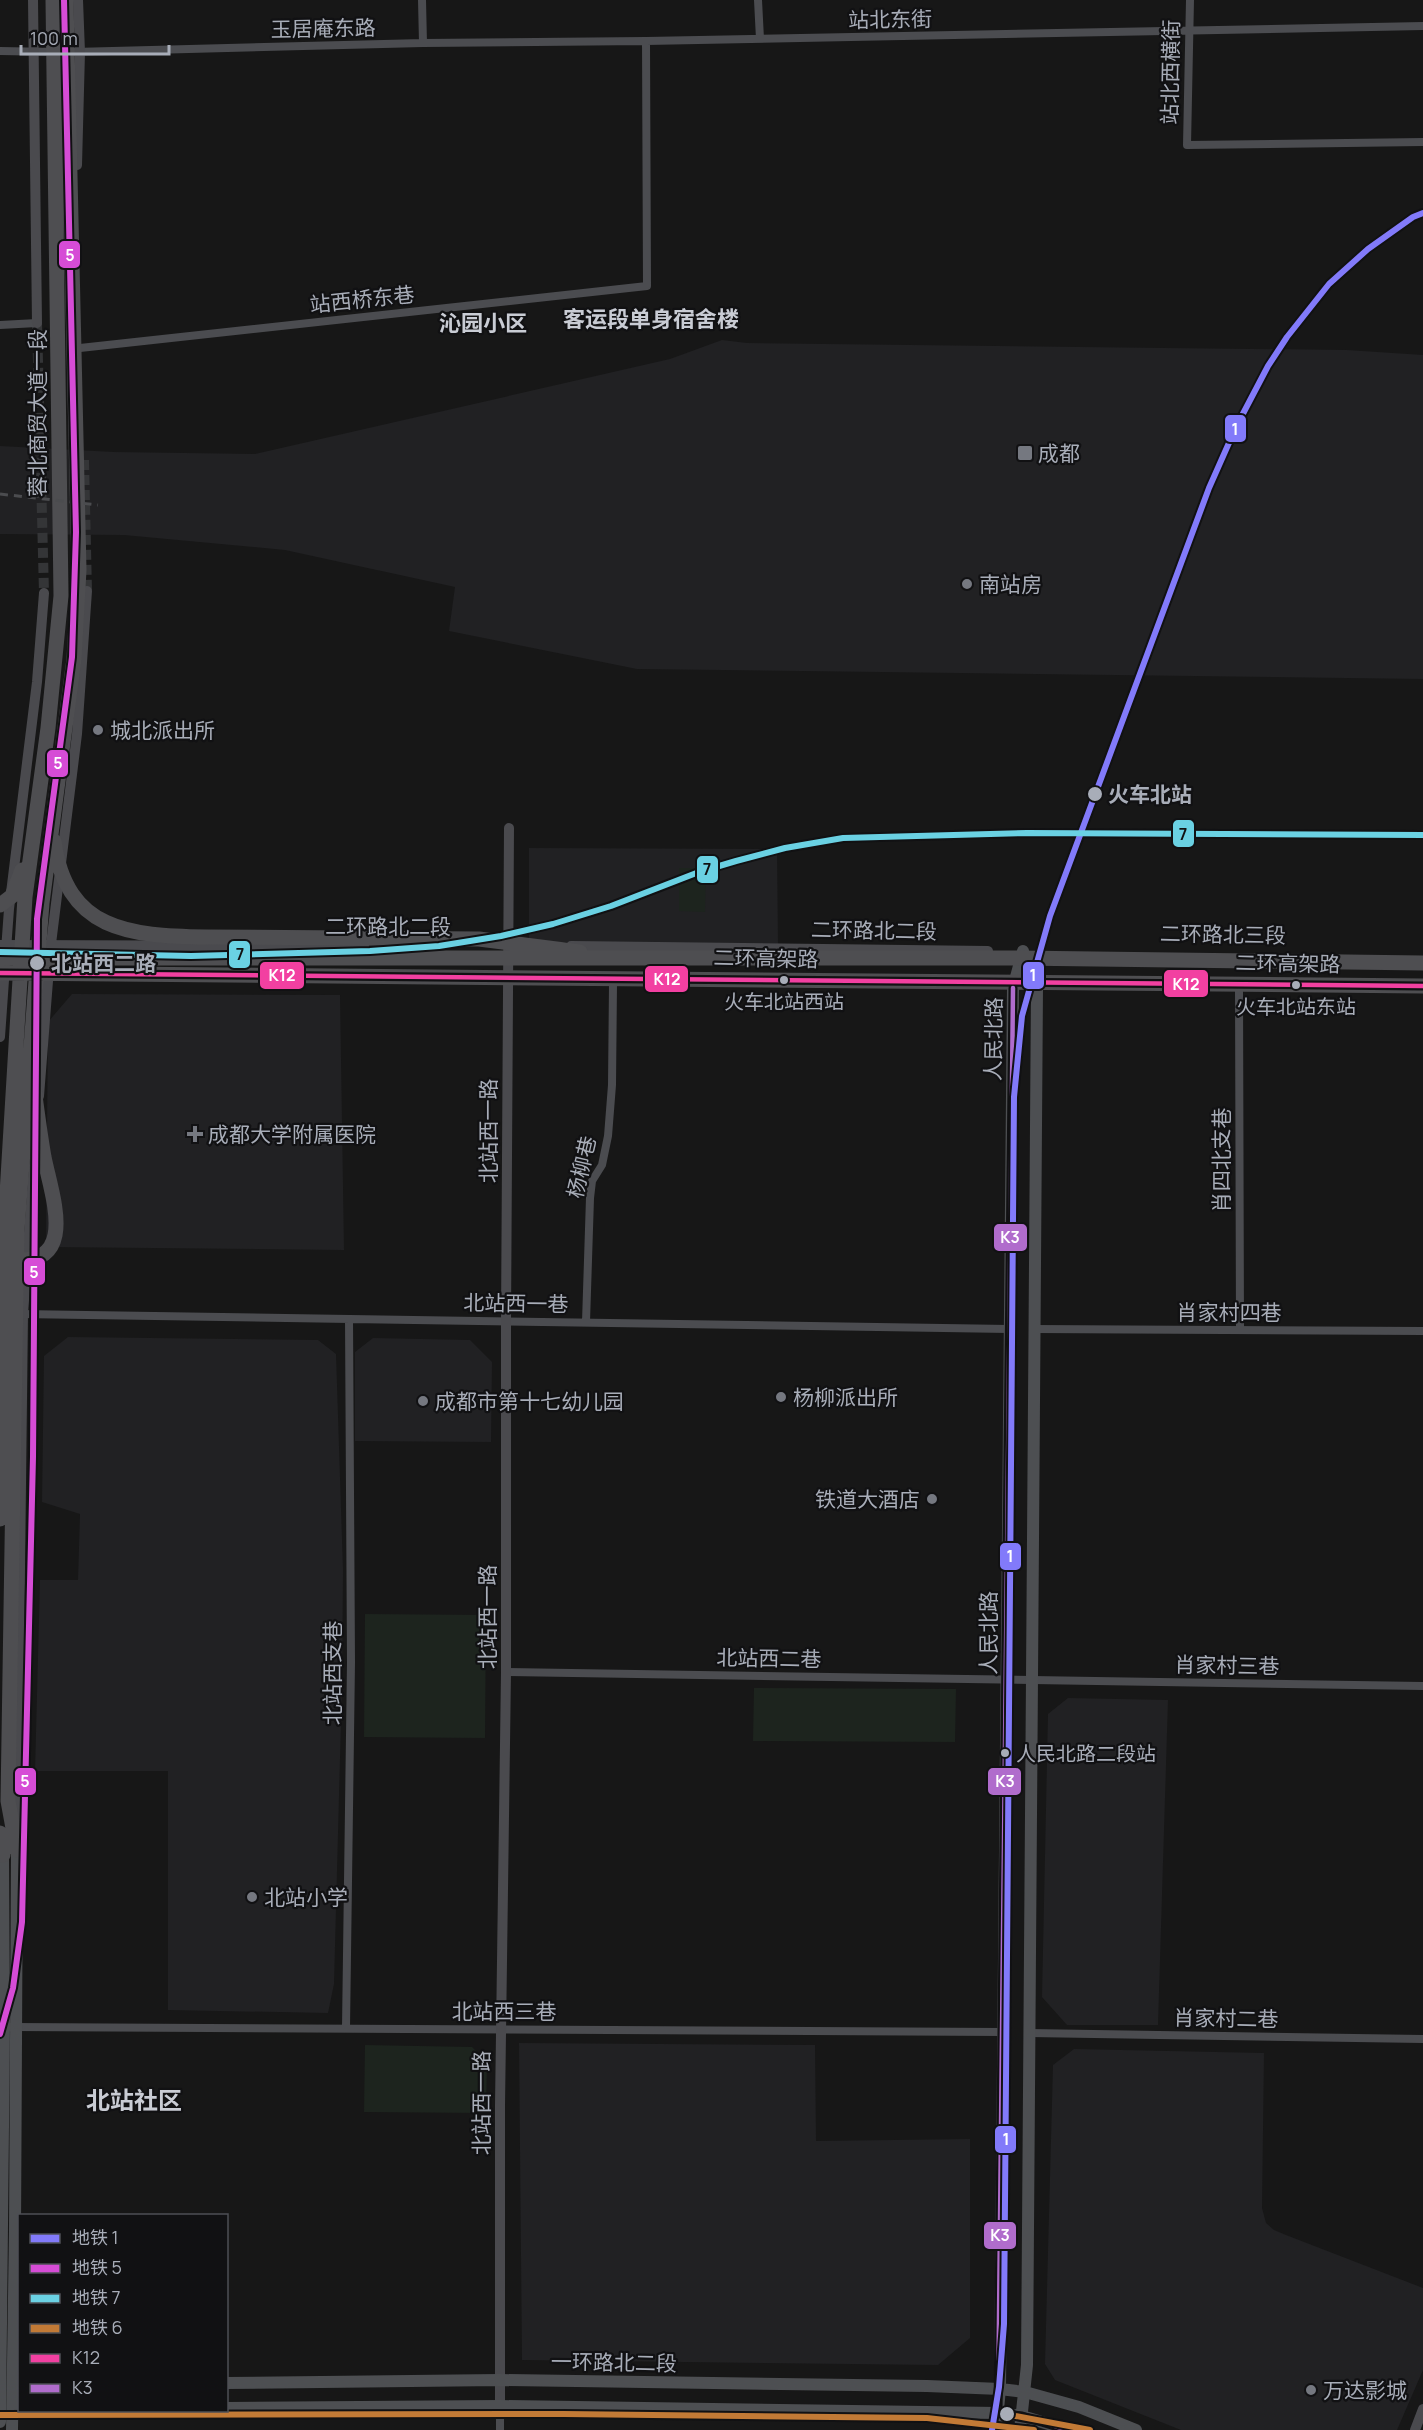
<svg xmlns="http://www.w3.org/2000/svg" width="1423" height="2430" font-family="Manrope,'Noto Sans SC',sans-serif">
<style>
.built{fill:#212123}
.green{fill:#1d241e}
.lines{fill:none;stroke-linecap:round;stroke-linejoin:round}
.secondary-tunnel{stroke:#343537;stroke-width:10;stroke-dasharray:10 5;stroke-linecap:butt}
.street{stroke:#4b4c50;stroke-width:8}
.secondary{stroke:#4a4a4e;stroke-width:10}
.primary{stroke:#4d4f52;stroke-width:12}
.highway{stroke:#4e4e51;stroke-width:15}
.rail{stroke:#4b4c4f;stroke-width:3;stroke-dasharray:8 6;stroke-linecap:butt}
.bus-1-casing{stroke:#111113;stroke-width:9}
.bus-2-casing{stroke:#111113;stroke-width:9}
.bus-1{stroke:#f240a1;stroke-width:4.5}
.bus-2{stroke:#b06ccc;stroke-width:4.5}
.metro-1-casing{stroke:#111113;stroke-width:10}
.metro-2-casing{stroke:#111113;stroke-width:10}
.metro-3-casing{stroke:#111113;stroke-width:10}
.metro-4-casing{stroke:#111113;stroke-width:10}
.metro-1{stroke:#827afa;stroke-width:6}
.metro-2{stroke:#d64cd6;stroke-width:6}
.metro-3{stroke:#6ad1e3;stroke-width:6}
.metro-4{stroke:#c27a36;stroke-width:6}
.poi-dot{fill:#757880;stroke:#111113;stroke-width:2}
.stop-dot{fill:#a8adb8;stroke:#111113;stroke-width:2}
.labels{text-anchor:middle;dominant-baseline:central;stroke-width:4.5;stroke-linejoin:round;paint-order:stroke}
.bus-label{font-size:20px;fill:#a8adb8;stroke:#111113}
.street-label{font-size:21px;fill:#a8adb8;stroke:#111113}
.poi-label{font-size:21px;fill:#a8adb8;stroke:#111113;text-anchor:start}
.stop-label{font-size:21px;font-weight:bold;fill:#a8adb8;stroke:#111113;text-anchor:start}
.neighbourhood-label{font-size:22px;font-weight:bold;fill:#c9ccd4;stroke:#111113}
.quarter-label{font-size:24px;font-weight:bold;fill:#c9ccd4;stroke:#111113}
.line-badge{stroke:#111113;stroke-width:2}
.badge-label{font-size:16px;text-anchor:middle;font-weight:bold;fill:#fff}
.pale-badge-label{font-size:16px;text-anchor:middle;font-weight:bold;fill:#111}
</style>
<rect width="100%" height="100%" fill="#171717"/>
<path class="built" d="M 722,340 L 747,343 L 1347,350 L 1423,355 L 1423,679 L 637,669 L 449,631 L 455,587 L 285,550 L 124,535 L 0,534 L 0,446 L 114,452 L 255,454 L 670,359 Z
M 529,848 L 777,849 L 778,944 L 529,942 Z
M 72,994 L 340,995 L 344,1250 L 46,1247 L 48,1022 Z
M 68,1337 L 318,1340 L 336,1354 L 343,1570 L 342,1683 L 334,1984 L 328,2013 L 168,2010 L 168,1771 L 35,1771 L 40,1580 L 78,1580 L 80,1514 L 42,1502 L 44,1356 Z
M 373,1338 L 470,1340 L 492,1362 L 491,1442 L 355,1441 L 355,1352 Z
M 1068,1698 L 1168,1700 L 1158,2025 L 1067,2025 L 1042,1997 L 1048,1714 Z
M 519,2043 L 815,2045 L 816,2141 L 970,2139 L 970,2338 L 938,2365 L 522,2360 Z
M 1074,2049 L 1264,2053 L 1262,2208 L 1266,2223 L 1274,2230 L 1286,2235 L 1423,2288 L 1423,2370 L 1397,2430 L 1181,2430 L 1055,2380 L 1045,2364 L 1053,2065 Z"/>
<path class="green" d="M 679,868 L 706,868 L 705,912 L 679,911 Z
M 365,1614 L 486,1615 L 485,1738 L 364,1737 Z
M 754,1688 L 956,1689 L 955,1742 L 753,1741 Z
M 365,2045 L 472,2047 L 487,2062 L 486,2113 L 364,2112 Z"/>
<g class="lines">
<path class="secondary-tunnel" d="M 37,323 L 44,593
M 84,460 L 87,591"/>
<path class="street" d="M 422,0 L 423,43
M 758,0 L 760,39
M 1190,0 L 1187,145 L 1423,142
M 0,51 L 55,52
M 74,52 L 423,43 L 646,41 L 1423,26
M 0,325 L 37,323
M 80,348 L 647,286 L 646,41
M 1239,990 L 1240,1330
M 19,1314 L 1009,1329
M 586,1322 L 590,1198 L 592,1181 L 602,1165 L 608,1136 L 612,1085 L 613,984
M 1034,1329 L 1423,1331
M 506,1672 L 1423,1686
M 11,2027 L 1003,2032
M 346,2028 L 351,1662 L 349,1319
M 1029,2033 L 1423,2039
M 500,2406 L 500,2430"/>
<path class="secondary" d="M 33,0 L 37,323
M 77,165 L 80,52 L 78,0
M 0,945 L 364,946
M 571,946 L 988,951
M 6,950 L 9,909 L 37,682 L 44,593
M 50,952 L 77,734 L 87,591
M 0,1037 L 5,966
M 39,1096 L 49,968
M 17,1824 L 23,1314 L 36,1138
M 500,2406 L 500,2106 L 506,1672 L 506,1321 L 509,828
M 1415,2430 L 1423,2409"/>
<path class="primary" d="M 226,2383 L 500,2380 L 927,2386 L 1000,2389 L 1025,2392 L 1079,2407 L 1136,2430
M 226,2408 L 500,2406 L 998,2413 L 1022,2416 L 1068,2430
M 0,2422 L 4,2027 L 3,1855
M 12,2430 L 15,2231 L 17,1850
M 996,2430 L 1000,2389 L 1013,988 L 1023,951
M 1020,2430 L 1027,2365 L 1037,988 L 1023,952"/>
<path class="highway" d="M 54,841 C 66,931 130,936 206,937 L 479,939 L 580,952
M 0,905 L 12,896 L 22,870
M 0,958 L 1017,958 L 1423,963
M 0,973 L 1423,986
M 8,1259 C 80,1269 52,1197 44,1157 C 40,1134 37,1111 34,1088
M 0,1519 L 5,1227 L 25,897 L 48,728 L 61,596 L 53,0
M 0,1833 L 3,1855
M 17,1850 L 8,1801 L 17,1230 L 42,903 L 74,659 L 79,570 L 66,0"/>
<path class="rail" d="M 0,494 L 98,505"/>
<g class="bus-1-casing">
<path id="bus-1" d="M 0,973 L 1423,986"/>
</g>
<g class="bus-2-casing">
<path id="bus-2" d="M 1013,988 L 998,2413 L 1022,2416 L 1068,2430"/>
</g>
<use href="#bus-1" class="bus-1"/>
<use href="#bus-2" class="bus-2"/>
<g class="metro-1-casing">
<path id="metro-1" d="M 992,2430 L 999,2387 L 1004,2324 L 1014,1097 L 1022,1016 L 1050,916 L 1209,488 L 1236,427 L 1268,366 L 1287,337 L 1329,284 L 1368,249 L 1413,217 L 1423,213"/>
</g>
<g class="metro-2-casing">
<path id="metro-2" d="M 0,2034 L 13,1988 L 22,1922 L 33,1457 L 37,919 L 72,657 L 76,532 L 64,0"/>
</g>
<g class="metro-3-casing">
<path id="metro-3" d="M 0,952 L 191,956 L 370,951 L 439,946 L 501,936 L 553,924 L 611,906 L 699,872 L 736,861 L 785,848 L 843,838 L 1027,833 L 1423,835"/>
</g>
<g class="metro-4-casing">
<path id="metro-4" d="M 1005,2414 L 1090,2430
M 0,2415 L 564,2414 L 927,2418 L 1034,2430"/>
</g>
<use href="#metro-1" class="metro-1"/>
<use href="#metro-2" class="metro-2"/>
<use href="#metro-3" class="metro-3"/>
<use href="#metro-4" class="metro-4"/>
</g>
<g class="poi-dot">
<rect x="1017" y="445" width="16" height="16" rx="3"/>
<circle cx="967" cy="584" r="6"/>
<circle cx="98" cy="730" r="6"/>
<path d="M192 1125h6v6h6v6h-6v6h-6v-6h-6v-6h6z"/>
<circle cx="781" cy="1397" r="6"/>
<circle cx="423" cy="1401" r="6"/>
<circle cx="932" cy="1499" r="6"/>
<circle cx="252" cy="1897" r="6"/>
<circle cx="1311" cy="2390" r="6"/>
</g>
<g class="stop-dot">
<circle cx="1095" cy="794" r="8"/>
<circle cx="37" cy="963" r="8"/>
<circle cx="784" cy="980" r="5"/>
<circle cx="1296" cy="985" r="5"/>
<circle cx="1005" cy="1753" r="5"/>
<circle cx="1007" cy="2414" r="8"/>
</g>
<g class="labels">
<g class="bus-label">
<text x="784" y="1001">火车北站西站</text>
<text x="1296" y="1006">火车北站东站</text>
<text x="1016" y="1753" text-anchor="start">人民北路二段站</text>
</g>
<g class="street-label">
<text transform="translate(890 19) rotate(-1)">站北东街</text>
<text transform="translate(323 28) rotate(-1)">玉居庵东路</text>
<text transform="translate(1170 72) rotate(-89)">站北西横街</text>
<text transform="translate(362 299) rotate(-6)">站西桥东巷</text>
<text transform="translate(37 413) rotate(-90)">蓉北商贸大道一段</text>
<text x="388" y="926">二环路北二段</text>
<text transform="translate(874 930) rotate(1)">二环路北二段</text>
<text transform="translate(1223 934) rotate(1)">二环路北三段</text>
<text transform="translate(766 958) rotate(1)">二环高架路</text>
<text transform="translate(1288 963) rotate(1)">二环高架路</text>
<text transform="translate(993 1039) rotate(-89)">人民北路</text>
<text transform="translate(488 1131) rotate(-90)">北站西一路</text>
<text transform="translate(1221 1160) rotate(-90)">肖四北支巷</text>
<text transform="translate(581 1167) rotate(-77)">杨柳巷</text>
<text transform="translate(516 1303) rotate(1)">北站西一巷</text>
<text x="1229" y="1312">肖家村四巷</text>
<text transform="translate(487 1617) rotate(-90)">北站西一路</text>
<text transform="translate(988 1633) rotate(-90)">人民北路</text>
<text transform="translate(769 1658) rotate(1)">北站西二巷</text>
<text transform="translate(1227 1665) rotate(1)">肖家村三巷</text>
<text transform="translate(332 1673) rotate(-90)">北站西支巷</text>
<text x="504" y="2011">北站西三巷</text>
<text transform="translate(1226 2018) rotate(1)">肖家村二巷</text>
<text transform="translate(481 2103) rotate(-90)">北站西一路</text>
<text transform="translate(614 2362) rotate(1)">一环路北二段</text>
</g>
<g class="poi-label">
<text x="1038" y="453">成都</text>
<text x="979" y="584">南站房</text>
<text x="110" y="730">城北派出所</text>
<text x="208" y="1134">成都大学附属医院</text>
<text x="793" y="1397">杨柳派出所</text>
<text x="435" y="1401">成都市第十七幼儿园</text>
<text x="920" y="1499" text-anchor="end">铁道大酒店</text>
<text x="264" y="1897">北站小学</text>
<text x="1323" y="2390">万达影城</text>
</g>
<g class="stop-label">
<text x="1108" y="794">火车北站</text>
<text x="51" y="963">北站西二路</text>
</g>
<g class="neighbourhood-label">
<text x="651" y="319">客运段单身宿舍楼</text>
<text x="483" y="323">沁园小区</text>
</g>
<g class="quarter-label">
<text x="134" y="2099">北站社区</text>
</g>
</g>
<g class="line-badge">
<rect x="58" y="240" width="23" height="29" rx="6" fill="#d64cd6"/>
<rect x="1224" y="414" width="23" height="29" rx="6" fill="#827afa"/>
<rect x="46" y="749" width="23" height="29" rx="6" fill="#d64cd6"/>
<rect x="1172" y="819" width="23" height="29" rx="6" fill="#6ad1e3"/>
<rect x="696" y="855" width="23" height="29" rx="6" fill="#6ad1e3"/>
<rect x="228" y="940" width="23" height="29" rx="6" fill="#6ad1e3"/>
<rect x="1022" y="961" width="23" height="29" rx="6" fill="#827afa"/>
<rect x="259" y="961" width="46" height="29" rx="6" fill="#f240a1"/>
<rect x="644" y="965" width="45" height="28" rx="6" fill="#f240a1"/>
<rect x="1163" y="969" width="46" height="29" rx="6" fill="#f240a1"/>
<rect x="993" y="1223" width="35" height="29" rx="6" fill="#b06ccc"/>
<rect x="23" y="1257" width="23" height="29" rx="6" fill="#d64cd6"/>
<rect x="999" y="1542" width="23" height="29" rx="6" fill="#827afa"/>
<rect x="14" y="1767" width="23" height="29" rx="6" fill="#d64cd6"/>
<rect x="987" y="1767" width="35" height="29" rx="6" fill="#b06ccc"/>
<rect x="994" y="2125" width="23" height="29" rx="6" fill="#827afa"/>
<rect x="983" y="2221" width="34" height="29" rx="6" fill="#b06ccc"/>
</g>
<g class="badge-label">
<text x="70" y="261">5</text>
<text x="1235" y="435">1</text>
<text x="58" y="769">5</text>
<text x="1033" y="981">1</text>
<text x="282" y="981">K12</text>
<text x="667" y="985">K12</text>
<text x="1186" y="990">K12</text>
<text x="1010" y="1243">K3</text>
<text x="34" y="1278">5</text>
<text x="1010" y="1562">1</text>
<text x="25" y="1787">5</text>
<text x="1005" y="1787">K3</text>
<text x="1006" y="2145">1</text>
<text x="1000" y="2241">K3</text>
</g>
<g class="pale-badge-label">
<text x="1183" y="840">7</text>
<text x="707" y="875">7</text>
<text x="240" y="960">7</text>
</g>
<rect x="18" y="2214" width="210" height="198" fill="#111113" stroke="#4d4f55" stroke-width="1.5"/>
<rect x="30" y="2234" width="30" height="9" fill="#827afa" stroke="#4d4f55" stroke-width="1.5"/>
<text x="72" y="2244" font-size="18" fill="#a8adb8">地铁 1</text>
<rect x="30" y="2264" width="30" height="9" fill="#d64cd6" stroke="#4d4f55" stroke-width="1.5"/>
<text x="72" y="2274" font-size="18" fill="#a8adb8">地铁 5</text>
<rect x="30" y="2294" width="30" height="9" fill="#6ad1e3" stroke="#4d4f55" stroke-width="1.5"/>
<text x="72" y="2304" font-size="18" fill="#a8adb8">地铁 7</text>
<rect x="30" y="2324" width="30" height="9" fill="#c27a36" stroke="#4d4f55" stroke-width="1.5"/>
<text x="72" y="2334" font-size="18" fill="#a8adb8">地铁 6</text>
<rect x="30" y="2354" width="30" height="9" fill="#f240a1" stroke="#4d4f55" stroke-width="1.5"/>
<text x="72" y="2364" font-size="18" fill="#a8adb8">K12</text>
<rect x="30" y="2384" width="30" height="9" fill="#b06ccc" stroke="#4d4f55" stroke-width="1.5"/>
<text x="72" y="2394" font-size="18" fill="#a8adb8">K3</text>
<path d="M21 45v9h148v-9" fill="none" stroke="#a8adb8" stroke-width="3"/>
<text x="30" y="45" font-size="18" fill="#a8adb8" stroke="#111113" stroke-width="4.5" paint-order="stroke">100 m</text>
</svg>
